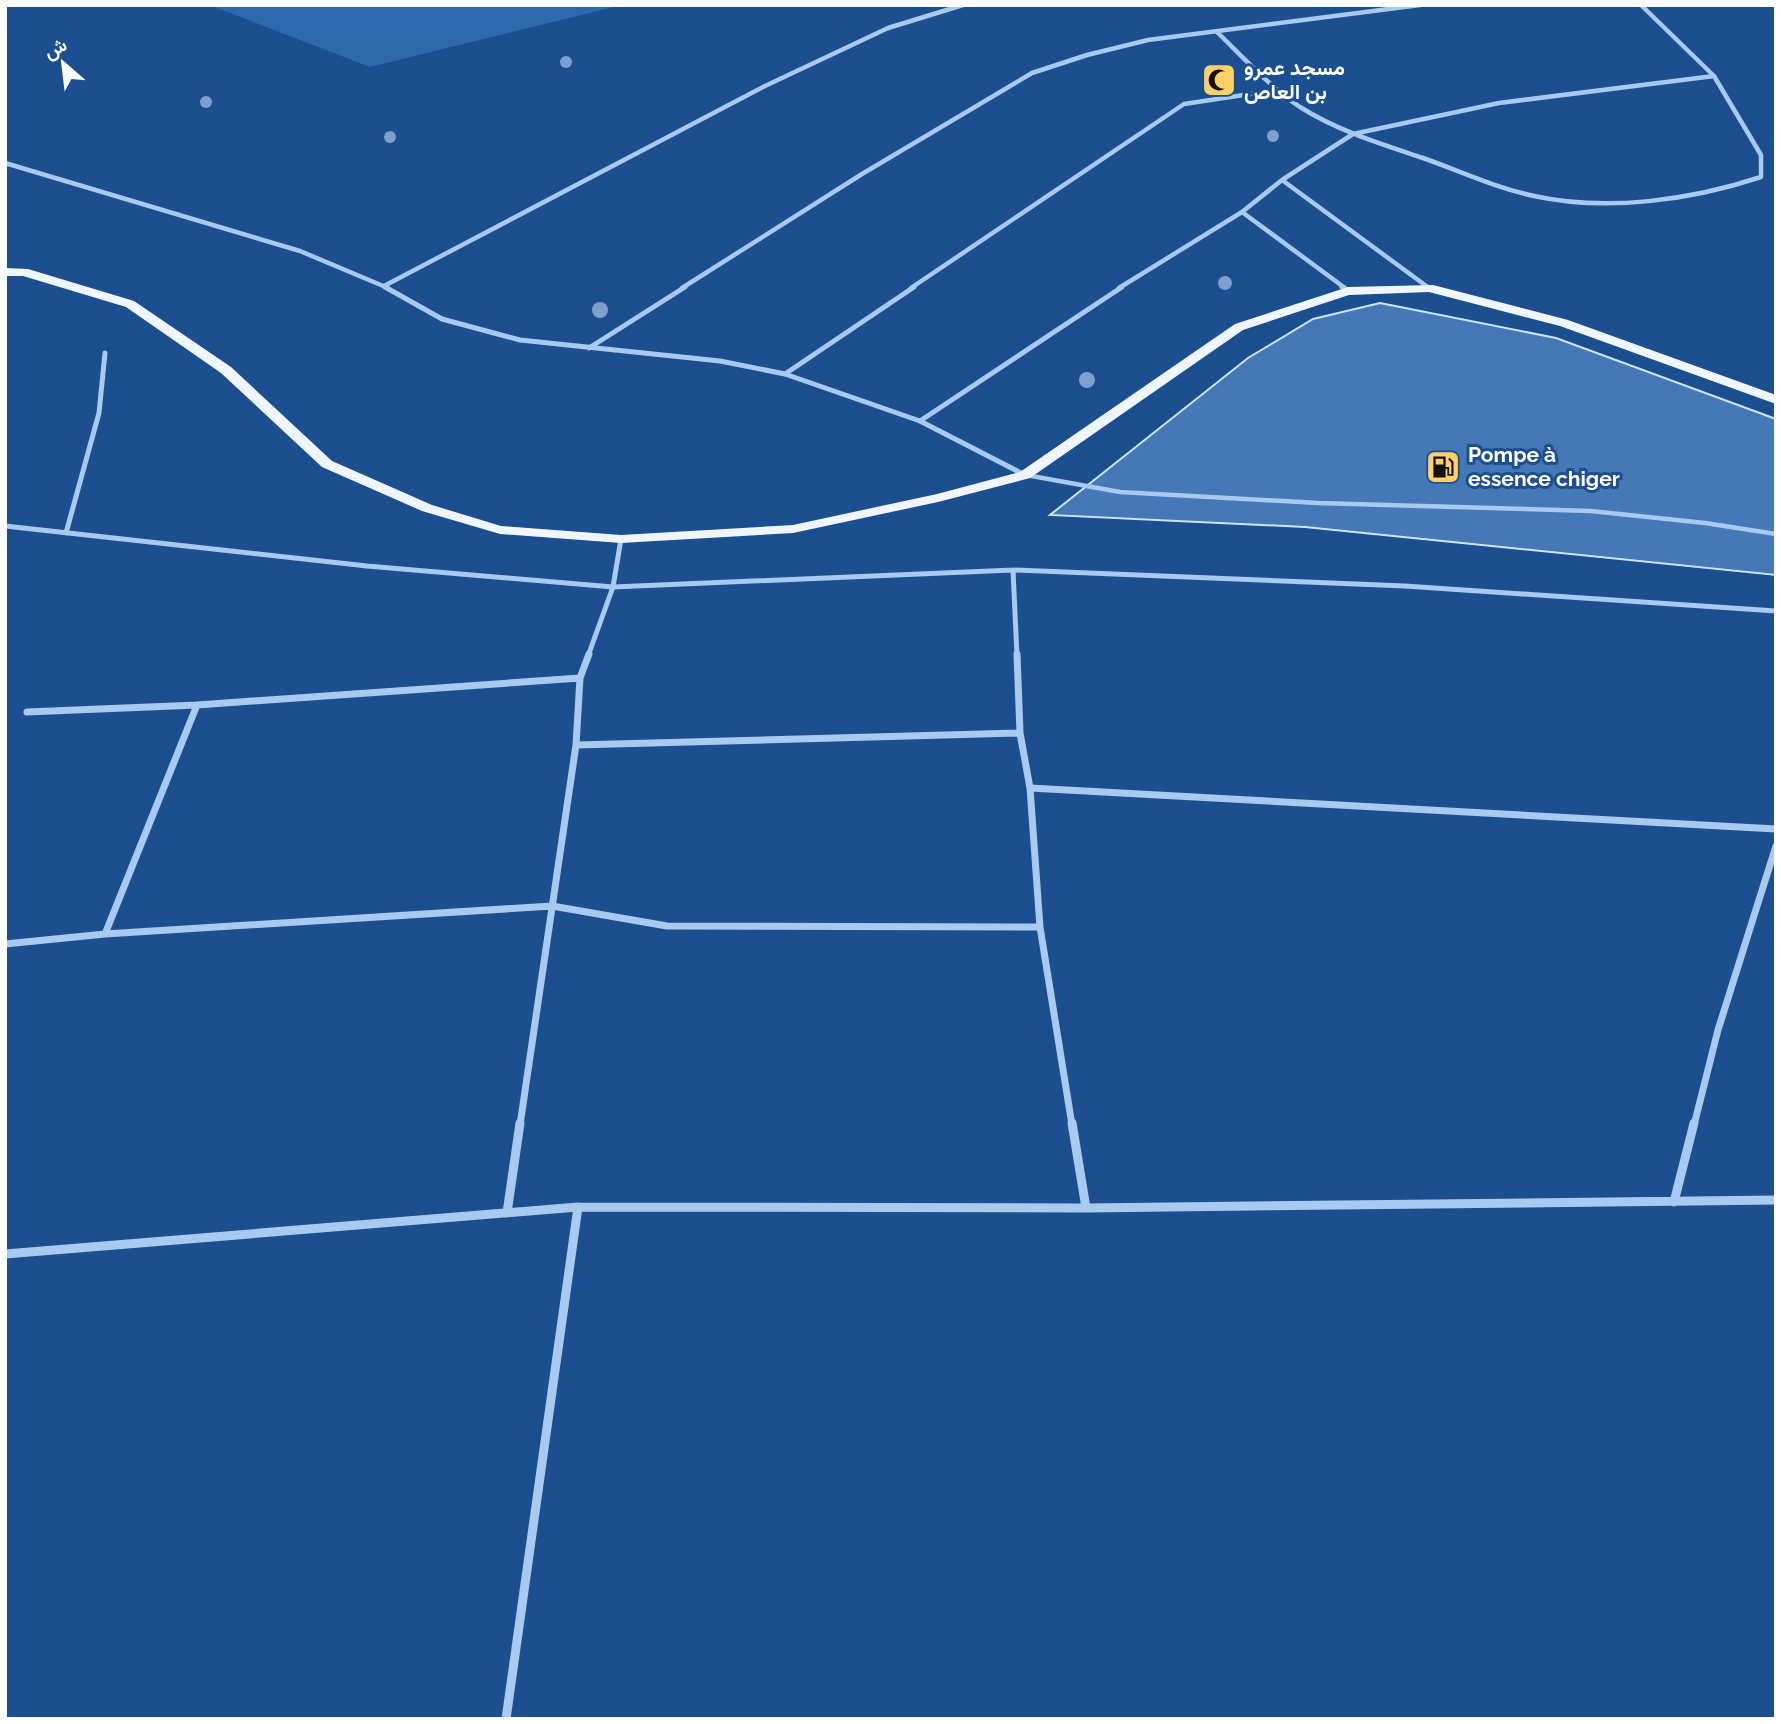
<svg xmlns="http://www.w3.org/2000/svg" width="1781" height="1724" font-family="Raleway,Vazirmatn,sans-serif">
	<style>
		.green { fill: #2e69ad }
		.building { fill: #4478b7; stroke: #cfe3fa; stroke-width: 2 }
		.lines { fill: none; stroke-linecap: round; stroke-linejoin: round }
		.service { stroke: #a9c9ee; stroke-width: 4.5 }
		.minor-far3 { stroke: #a9c9ee; stroke-width: 4.5 }
		.minor-far2 { stroke: #a9c9ee; stroke-width: 5 }
		.minor-far1 { stroke: #a9c9ee; stroke-width: 7 }
		.minor { stroke: #a9c9ee; stroke-width: 9 }
		.primary { fill: #f0f6ff; fill-rule: evenodd }
		.tree { fill: #7ea0ca }
		.labels { text-anchor: middle; stroke-width: 6; stroke-linejoin: round; paint-order: stroke }
		.far-poi-label { font-size: 21px; font-weight: bold; fill: #fff; stroke: #1b4f8f; text-anchor: start }
	</style>
	<rect width="100%" height="100%" fill="#1b4f8f"/>
	<!-- green -->
	<path class="green" d="M 209,5 L 622,5 L 370,67 Z"/>
	<!-- building -->
	<path class="building" d="M 1380,303 L 1556,338 L 1776,419 L 1776,575 L 1305,527 L 1050,515 L 1248,358 L 1313,319 Z"/>
	<g class="lines">
		<!-- service -->
		<path class="service" d="M 1026,475 L 1120,492 L 1318,503 L 1591,511 L 1705,523 L 1776,534"/>
		<!-- minor-far3 -->
		<path class="minor-far3" d="M 1217,32 C 1244,58 1269,86 1300,107 C 1338,131 1381,144 1423,158 C 1460,171 1496,188 1534,196 C 1607,212 1691,200 1761,177 L 1761,155 L 1714,76 L 1641,5
			M 5,163 L 300,251 L 388,288
			M 1282,180 L 1429,288
			M 1242,212 L 1345,288
			M 384,286 L 765,86 L 888,28 L 963,5
			M 682,288 L 862,174 L 1032,73 L 1087,55 L 1148,40 L 1420,5
			M 911,288 L 1184,104 L 1277,90
			M 1119,288 L 1242,212 L 1282,180 L 1353,134 L 1499,103 L 1714,76"/>
		<!-- minor-far2 -->
		<path class="minor-far2" d="M 385,287 L 442,319 L 520,340 L 720,361 L 785,374 L 920,421 L 1025,475
			M 1342,287 L 1348,291
			M 589,348 L 685,287
			M 785,374 L 914,287
			M 920,421 L 1122,287
			M 5,526 L 367,566 L 613,587 L 1013,570 L 1405,586 L 1776,611
			M 66,533 L 99,413 L 105,353
			M 1013,570 L 1017,656
			M 588,656 L 613,587 L 621,539"/>
		<!-- minor-far1 -->
		<path class="minor-far1" d="M 1017,654 L 1020,733
			M 27,712 L 197,705 L 580,678
			M 576,745 L 1020,733 L 1030,788 L 1776,829
			M 1030,788 L 1040,927 L 1072,1125
			M 105,934 L 197,705
			M 5,944 L 105,934 L 552,906 L 667,926 L 1040,927
			M 520,1125 L 576,745 L 580,678 L 589,654
			M 1694,1125 L 1718,1030 L 1776,846"/>
		<!-- minor -->
		<path class="minor" d="M 1072,1123 L 1086,1208
			M 1674,1202 L 1694,1123
			M 507,1213 L 520,1123
			M 5,1254 L 578,1207 L 1086,1208 L 1776,1200
			M 506,1719 L 578,1207"/>
		<!-- primary -->
		<path class="primary" d="M 5,268 L 28,269 L 134,301 L 231,367 L 332,461 L 432,505 L 501,526 L 621,535 L 793,525 L 937,494 L 1020,472 L 1235,324 L 1348,287 L 1433,285 L 1568,320 L 1776,395 L 1776,404 L 1560,326 L 1429,292 L 1349,295 L 1243,330 L 1030,478 L 938,502 L 793,533 L 621,543 L 500,534 L 422,511 L 322,467 L 221,373 L 126,307 L 23,276 L 5,276 Z"/>
	</g>
	<!-- trees -->
	<g class="tree">
		<circle cx="566" cy="62" r="6"/>
		<circle cx="206" cy="102" r="6"/>
		<circle cx="1273" cy="136" r="6"/>
		<circle cx="390" cy="137" r="6"/>
		<circle cx="1225" cy="283" r="7"/>
		<circle cx="600" cy="310" r="8"/>
		<circle cx="1087" cy="380" r="8"/>
	</g>
	<!-- icons -->
	<defs>
		<g id="mosque-square" transform="scale(1.75)"><rect x="-9" y="-9" width="18" height="18" rx="4" fill="#ffd166" stroke="#1b4f8f"/><path d="M3.5-4.9A6 6 0 1 0 3.5 4.9A5 5 0 1 1 3.5-4.9Z" fill="#111"/></g>
		<g id="fuel-square" transform="scale(1.75)"><rect x="-9" y="-9" width="18" height="18" rx="4" fill="#ffd166" stroke="#1b4f8f"/><path d="M-5.5-6h7V0h2V4h1.3V-2.5L3-4.5l.8-.8L6-3V5H2.5V1h-1V6h-7ZM-4.2-4.7v3.2H.2V-4.7Z" fill="#111"/></g>
	</defs>
	<g fill-rule="evenodd">
		<use href="#mosque-square" x="1219" y="80"/>
		<use href="#fuel-square" x="1443" y="467"/>
	</g>
	<g class="labels">
		<!-- far-poi labels -->
		<g class="far-poi-label">
			<text x="1244" y="75">مسجد عمرو<tspan x="1244" dy="24">بن العاص</tspan></text>
			<text x="1468" y="462">Pompe à<tspan x="1468" dy="24">essence chiger</tspan></text>
		</g>
	</g>
	<!-- border -->
	<rect width="1781" height="1724" fill="none" stroke="#ffffff" stroke-width="14"/>
	<!-- north arrow -->
	<g transform="translate(63 63) rotate(332)" stroke="#1b4f8f" stroke-width="5" paint-order="stroke">
	<path d="M0-5L12 26L0 18L-12 26Z" fill="#ffffff"/>
	<text y="-10" font-size="19" font-weight="bold" text-anchor="middle" fill="#ffffff">ش</text>
	</g>
</svg>
